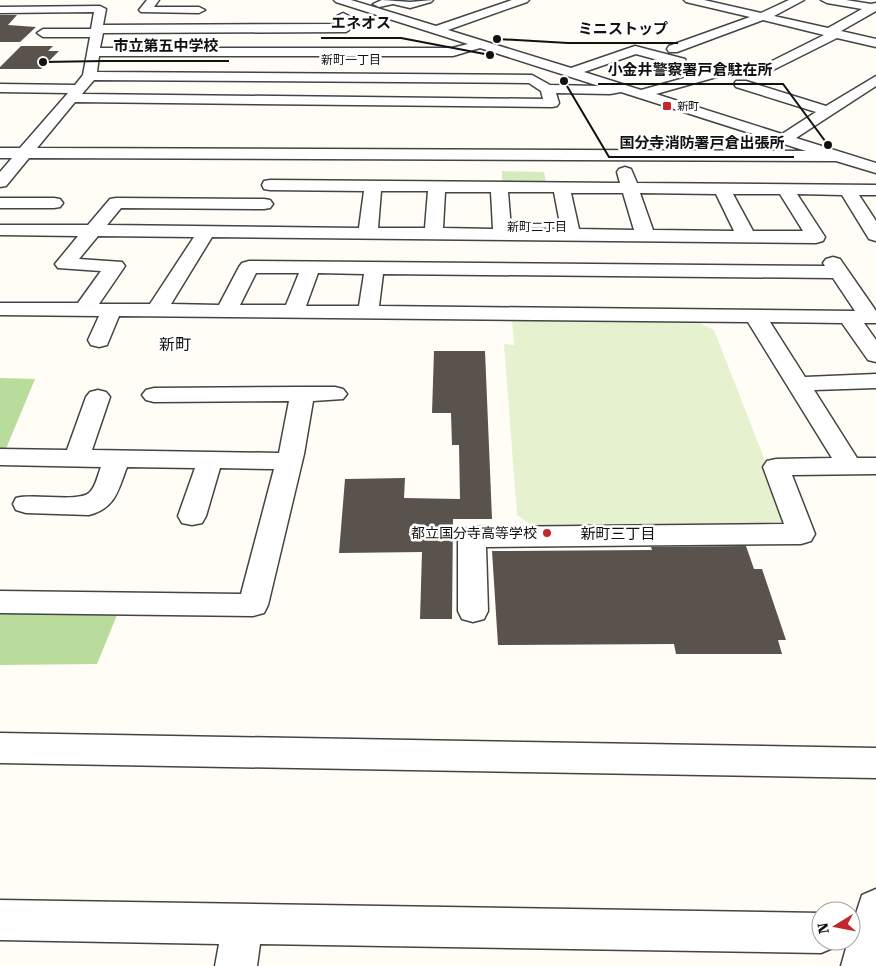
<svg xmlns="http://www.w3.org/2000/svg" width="876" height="966" font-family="'Roboto Serif','Noto Sans JP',serif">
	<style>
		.green { fill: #d5ebbd }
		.forest { fill: #b9dc9c }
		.pitch { fill: #e6f2cf }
		.building { fill: #5a524d }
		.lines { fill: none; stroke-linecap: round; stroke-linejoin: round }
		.minor-casing { stroke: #444; stroke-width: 3 }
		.minor { fill: #fff; fill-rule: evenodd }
		.poi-dot { fill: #c4262e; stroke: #fff; stroke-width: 2 }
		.labels { text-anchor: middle; stroke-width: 5; stroke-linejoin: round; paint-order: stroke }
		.far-poi-label { font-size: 11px; fill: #111; stroke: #fff; text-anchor: start }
		.far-neighbourhood-label { font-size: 12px; fill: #111; stroke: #fff }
		.poi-label { font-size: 14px; fill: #111; stroke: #fff; text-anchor: end }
		.neighbourhood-label { font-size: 15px; fill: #111; stroke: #fff }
		.quarter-label { font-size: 16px; fill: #111; stroke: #fff }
		.leader { fill: none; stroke: #111; stroke-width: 2 }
		.callout-dot { fill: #111; stroke: #fff; stroke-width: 2 }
		.callout-label { font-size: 15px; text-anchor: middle; font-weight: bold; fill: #111; stroke: #fff; stroke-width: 5; stroke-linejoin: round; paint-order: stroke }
	</style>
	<rect width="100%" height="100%" fill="#fffdf5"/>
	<!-- green -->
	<path class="green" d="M 502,171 L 544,172 L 547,187 L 502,186 Z"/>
	<!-- forest -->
	<path class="forest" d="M 0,378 L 35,379 L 5,451 L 0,451 Z
		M 119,610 L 97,664 L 0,665 L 0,611 Z"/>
	<!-- pitch -->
	<path class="pitch" d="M 512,320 L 697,322 L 714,330 L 791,527 L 535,527 L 517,515 L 504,344 L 514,345 Z"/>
	<!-- building -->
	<path class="building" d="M 0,15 L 17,15 L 8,25 L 36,27 L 20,42 L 0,42 Z
		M 21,46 L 53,46 L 48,51 L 59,51 L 41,69 L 0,69 L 0,67 Z
		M 434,351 L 485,351 L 492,519 L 453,519 L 452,619 L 420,619 L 422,552 L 339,553 L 345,479 L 405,478 L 404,498 L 460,499 L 459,445 L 452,445 L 451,413 L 432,413 Z
		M 746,546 L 754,569 L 762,569 L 786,640 L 778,640 L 782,654 L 676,654 L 674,644 L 498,645 L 492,551 L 652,550 L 651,547 Z"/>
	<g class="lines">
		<!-- minor casing -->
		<g class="minor-casing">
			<path id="minor" d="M 147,0 L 159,0 L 154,7 L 199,7 L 205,10 L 199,13 L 141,12 L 139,10 Z
				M 334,0 L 351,0 L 436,26 L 512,0 L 529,0 L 527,2 L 448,30 L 571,68 L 635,46 L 685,59 L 686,62 L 680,66 L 636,54 L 584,72 L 641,90 L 738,63 L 762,69 L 764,72 L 762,75 L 757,76 L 738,71 L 656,94 L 782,134 L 816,112 L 736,87 L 734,84 L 736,81 L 746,81 L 826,106 L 876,76 L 876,86 L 796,138 L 876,163 L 876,173 L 836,161 L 29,158 L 6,186 L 0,187 L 0,172 L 12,158 L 0,158 L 0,148 L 20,148 L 68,93 L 0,92 L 0,84 L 75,85 L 83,75 L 90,37 L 43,37 L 37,33 L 43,29 L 91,29 L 94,12 L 0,13 L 0,7 L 100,6 L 106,9 L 103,25 L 339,24 L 337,16 L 343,13 L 349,16 L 352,28 L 346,32 L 103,33 L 100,48 L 452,48 L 468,44 L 336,2 ZM 480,48 L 599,86 L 550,85 L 532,75 L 97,72 L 99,56 L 453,56 ZM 94,80 L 529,83 L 541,91 L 543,99 L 82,94 ZM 621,92 L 806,151 L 37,148 L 75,102 L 552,107 L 557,106 L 559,103 L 556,93 L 610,94 Z
				M 382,0 L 410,2 L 433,0 L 431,2 L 410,8 L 393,4 L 379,7 L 373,4 Z
				M 684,0 L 704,0 L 761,13 L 789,0 L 804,0 L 774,16 L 828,28 L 862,9 L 827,3 L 821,0 L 846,0 L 871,4 L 876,3 L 876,11 L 841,31 L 876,39 L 876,47 L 837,38 L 771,71 L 766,70 L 764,67 L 766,64 L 824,35 L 763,20 L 677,52 L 669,52 L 667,49 L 669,46 L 750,17 L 686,2 Z
				M 625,167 L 631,169 L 637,183 L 876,185 L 876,195 L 859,195 L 876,221 L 876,241 L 869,239 L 842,195 L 797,194 L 825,237 L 823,241 L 816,243 L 212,237 L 171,304 L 219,305 L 239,267 L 242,263 L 249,261 L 825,266 L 823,263 L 826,259 L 833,257 L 840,259 L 876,311 L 876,323 L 864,323 L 876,340 L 876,362 L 868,360 L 842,323 L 770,322 L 805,377 L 876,374 L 876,388 L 814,390 L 857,458 L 876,458 L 876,474 L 792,475 L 815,534 L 811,541 L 801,544 L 486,547 L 488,611 L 484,619 L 473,622 L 462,619 L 458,611 L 458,537 L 462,530 L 472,527 L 784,524 L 763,467 L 767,461 L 776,459 L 832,458 L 748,322 L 119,316 L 107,345 L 99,347 L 91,345 L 88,340 L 99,316 L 0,315 L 0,303 L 78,303 L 101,271 L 58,268 L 55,264 L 78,236 L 0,235 L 0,225 L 88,225 L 110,199 L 116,198 L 264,199 L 270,200 L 273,204 L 270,208 L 264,209 L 121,208 L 107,225 L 359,228 L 364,191 L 270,190 L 264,189 L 262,185 L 264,181 L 270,180 L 620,183 L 617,172 L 619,169 ZM 381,191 L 428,191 L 425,228 L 378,228 ZM 445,192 L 491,192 L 493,229 L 443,228 ZM 508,192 L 554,192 L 561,229 L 511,229 ZM 571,193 L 623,193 L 634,230 L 579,229 ZM 640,193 L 716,194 L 734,231 L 653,230 ZM 733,194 L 780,194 L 803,231 L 753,231 ZM 98,236 L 194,237 L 150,304 L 99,304 L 125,266 L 122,262 L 79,259 ZM 256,273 L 299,273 L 286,305 L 240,305 ZM 318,273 L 364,274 L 359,306 L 306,306 ZM 383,274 L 833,278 L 855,311 L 379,306 Z
				M 0,198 L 54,198 L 60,199 L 63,203 L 60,207 L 54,208 L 0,208 Z
				M 302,387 L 335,387 L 343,389 L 347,394 L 343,399 L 313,401 L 304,454 L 268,605 L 264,613 L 253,616 L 0,613 L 0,591 L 241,594 L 274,469 L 220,468 L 206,516 L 202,523 L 192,525 L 182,523 L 178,516 L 195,468 L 127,467 C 118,490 116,508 89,515 L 26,513 L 16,510 L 13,504 L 16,498 C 34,493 80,503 90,492 C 96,486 98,474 101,467 L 0,465 L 0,449 L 67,450 L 86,397 L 90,392 L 98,390 L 106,392 L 110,397 L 92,450 L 279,453 L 289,401 L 154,402 L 146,400 L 142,395 L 146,390 L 154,388 Z
				M 0,733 L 876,748 L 876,778 L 0,763 Z
				M 876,889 L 876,966 L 841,966 L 848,941 L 851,941 L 851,929 L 862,895 Z
				M 0,900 L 821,913 L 821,941 L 838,941 L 835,947 L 821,953 L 260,944 L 257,966 L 215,966 L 219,944 L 0,940 Z"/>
		</g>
		<!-- minor -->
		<use href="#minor" class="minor"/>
	</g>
	<!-- markers -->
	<g class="poi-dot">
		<rect x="662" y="101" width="10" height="10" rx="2.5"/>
		<circle cx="547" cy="533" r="5"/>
	</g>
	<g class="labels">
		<!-- far-poi labels -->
		<g class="far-poi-label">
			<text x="677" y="110">新町</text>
		</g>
		<!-- far-neighbourhood labels -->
		<g class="far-neighbourhood-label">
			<text x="351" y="64">新町一丁目</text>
			<text x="537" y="231">新町二丁目</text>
		</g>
		<!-- poi labels -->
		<g class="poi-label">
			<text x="537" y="538">都立国分寺高等学校</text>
		</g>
		<!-- neighbourhood labels -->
		<g class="neighbourhood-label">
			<text x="618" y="539">新町三丁目</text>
		</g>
		<!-- quarter labels -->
		<g class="quarter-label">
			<text x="175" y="350">新町</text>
		</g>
	</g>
	<!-- callouts -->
	<path class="leader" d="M490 55L401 38H321M497 39L568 43H678M43 62L104 61H229M828 145L783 84H598M564 81L609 157H794"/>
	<g class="callout-dot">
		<circle cx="490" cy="55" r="5"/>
		<circle cx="497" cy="39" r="5"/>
		<circle cx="43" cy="62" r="5"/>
		<circle cx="828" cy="145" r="5"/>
		<circle cx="564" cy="81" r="5"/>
	</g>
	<g class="callout-label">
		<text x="361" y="28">エネオス</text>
		<text x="623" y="34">ミニストップ</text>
		<text x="166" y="51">市立第五中学校</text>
		<text x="690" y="75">小金井警察署戸倉駐在所</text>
		<text x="702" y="148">国分寺消防署戸倉出張所</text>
	</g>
	<!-- north arrow -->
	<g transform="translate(836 926) rotate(260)"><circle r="24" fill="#ffffff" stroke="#a0a0a0"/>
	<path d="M0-4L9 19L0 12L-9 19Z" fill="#c4262e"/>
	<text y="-8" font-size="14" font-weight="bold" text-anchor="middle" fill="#111111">N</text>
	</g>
</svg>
